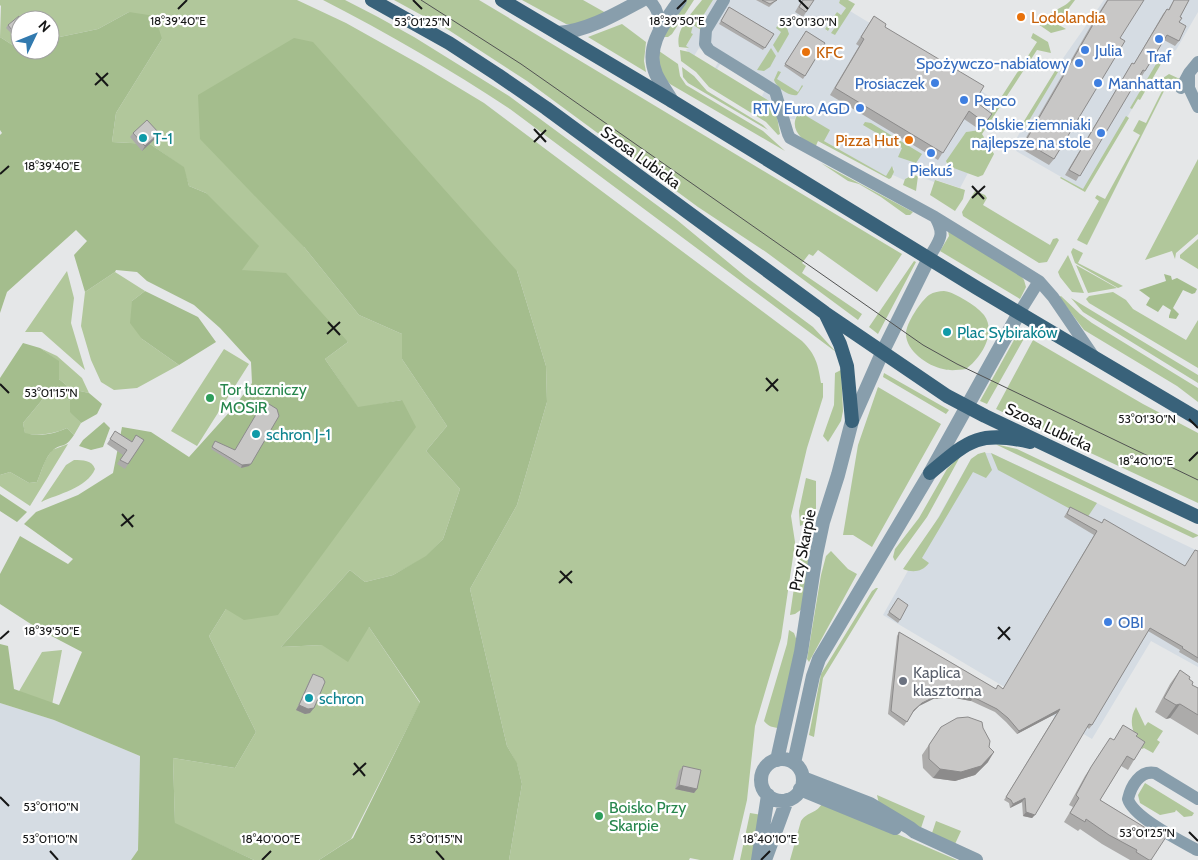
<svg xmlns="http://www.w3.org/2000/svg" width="1198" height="860" font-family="Cabin,sans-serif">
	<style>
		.built { fill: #d5dce3 }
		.green { fill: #b1c79b }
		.forest { fill: #a4bd8d }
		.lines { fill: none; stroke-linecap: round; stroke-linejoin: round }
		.minor { stroke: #889eac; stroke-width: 12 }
		.tertiary { stroke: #889eac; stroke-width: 14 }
		.primary { stroke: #39627a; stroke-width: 14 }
		.tram { stroke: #515252; stroke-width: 1 }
		.wall { fill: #acabaa }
		.shaded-wall { fill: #8c8b8b }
		.building { fill: #c8c7c6; stroke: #8c8b8b }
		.ticks { fill: none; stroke: #161717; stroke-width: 2 }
		.food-dot { fill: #e8710a; stroke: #fff; stroke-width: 2 }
		.shop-dot { fill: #3f7fe0; stroke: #fff; stroke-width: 2 }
		.culture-dot { fill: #0f9aa8; stroke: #fff; stroke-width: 2 }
		.leisure-dot { fill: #2e9e5b; stroke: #fff; stroke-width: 2 }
		.worship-dot { fill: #6b7280; stroke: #fff; stroke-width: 2 }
		.labels { text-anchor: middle; stroke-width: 4.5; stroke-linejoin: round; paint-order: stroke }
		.food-label { font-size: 16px; fill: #c56008; stroke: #fff; text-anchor: start }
		.shop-label { font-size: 16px; fill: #366cbe; stroke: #fff; text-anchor: start }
		.culture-label { font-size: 16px; fill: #0d838f; stroke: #fff; text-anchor: start }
		.street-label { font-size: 16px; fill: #161717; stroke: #fff }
		.leisure-label { font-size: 16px; fill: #27864d; stroke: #fff; text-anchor: start }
		.worship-label { font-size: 16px; fill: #5b616d; stroke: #fff; text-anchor: start }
		.ticks-label { font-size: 12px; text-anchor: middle; fill: #161717; stroke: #fff; stroke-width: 4.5; stroke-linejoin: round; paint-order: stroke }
	</style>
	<rect width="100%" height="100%" fill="#e5e7e8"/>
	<!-- built -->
	<path class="built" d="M 713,0 L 840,0 L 839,3 L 846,8 L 841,15 L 837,12 L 825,29 L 827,31 L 832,23 L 836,26 L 850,11 L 999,102 L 987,121 L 980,116 L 980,130 L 966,132 L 946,162 L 948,166 L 968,173 L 960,188 L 936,180 L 934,182 L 916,175 L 906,178 L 904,180 L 893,175 L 894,169 L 892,167 L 887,177 L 824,141 L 796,116 L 795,119 L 777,118 L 771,102 L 762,96 L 766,88 L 721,63 L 717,69 L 715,68 L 719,61 L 699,48 L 694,56 L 687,51 L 686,49 L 688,49 L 686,46 L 693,34 L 691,33 L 692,27 L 693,25 L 701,30 L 702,28 L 700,19 Z
		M 1104,0 L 1198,0 L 1198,12 L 1176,50 L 1164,55 L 1084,190 L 1011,148 L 1059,64 Z
		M 981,453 L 991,453 L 1198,551 L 1198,667 L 1151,641 L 1092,739 L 883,615 L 971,459 Z
		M 0,703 L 54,720 L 140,756 L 138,850 L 131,860 L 0,860 Z"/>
	<!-- green -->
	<path class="green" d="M 0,0 L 297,0 L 346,23 L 421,65 L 484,103 L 802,341 C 816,355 818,364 821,383 L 823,383 L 823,397 L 807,448 L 791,516 L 795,542 L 794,550 L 781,638 L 755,726 L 747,800 L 733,860 L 700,860 L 690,858 L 689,860 L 509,860 L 522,784 L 517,764 L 507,746 L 470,589 L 517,505 L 547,402 L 546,366 L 517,271 L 304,247 L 359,315 L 402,334 L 402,359 L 447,426 L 426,451 L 460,489 L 443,539 L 426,557 L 393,575 L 365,582 L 350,570 L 281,647 L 322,645 L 369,627 L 420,703 L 351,839 L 319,860 L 254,860 L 175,824 L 173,758 L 235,768 L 256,732 L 209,636 L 226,609 L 402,400 L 358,408 L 325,359 L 348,342 L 242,270 L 206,193 L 189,186 L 183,167 L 150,144 L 112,142 L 116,113 L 162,39 L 129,12 L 98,29 L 50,39 L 50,20 L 20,20 L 20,45 L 14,46 L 0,37 L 1,6 L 0,5 Z
		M 323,0 L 345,0 L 378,17 L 414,37 L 509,96 L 677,220 L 746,277 L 813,327 L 836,352 L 510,109 C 450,69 387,33 323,0 Z
		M 394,0 L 479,0 L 902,254 L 877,292 L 818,250 L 813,256 L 809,254 L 802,263 L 806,266 L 802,273 L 862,314 L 858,320 L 766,252 L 698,207 L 527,81 L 447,29 Z
		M 522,0 L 583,0 L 606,13 L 575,25 L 566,24 Z
		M 686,0 L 694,0 L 672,34 L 668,37 L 663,37 Z
		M 702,0 L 713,0 L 701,19 L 701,30 L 693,25 L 691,33 L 693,34 L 686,46 L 689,48 L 679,47 C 675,29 692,13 702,0 Z
		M 840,0 L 848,0 L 855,4 L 835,35 L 831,33 L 836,26 L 832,24 L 828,31 L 825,29 L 837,12 L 841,15 L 846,8 L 839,3 Z
		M 1071,0 L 1075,0 L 1057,24 L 1066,29 L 1051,33 L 1038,24 C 1045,12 1062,10 1071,0 Z
		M 781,20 L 786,25 L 789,34 L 778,53 L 773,45 L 781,32 L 776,28 Z
		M 622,24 L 646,42 L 644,61 L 646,72 L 588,37 Z
		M 1033,33 L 1048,42 L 1051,53 L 1037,50 L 982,134 L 994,154 L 983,175 L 978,177 L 948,166 L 946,161 L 966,132 L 980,130 L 1037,42 L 1031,38 Z
		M 771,48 L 776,56 L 770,67 L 764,71 L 757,70 Z
		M 680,50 L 689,52 L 771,102 L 776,111 L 780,134 L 778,135 L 766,122 L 709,87 L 696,72 L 681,61 Z
		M 659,51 L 678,64 L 680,76 L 686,85 L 763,131 L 785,151 L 670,84 C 660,74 659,64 659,51 Z
		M 1162,54 L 1165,57 L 1140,100 L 1138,99 L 1132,109 L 1130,108 Z
		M 682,67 L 694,76 L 707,91 L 763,125 L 768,130 L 688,83 L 683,77 Z
		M 778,71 L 781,72 L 777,79 L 798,92 L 802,85 L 803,86 L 797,95 C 789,97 776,87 774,80 Z
		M 1055,71 L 1058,72 L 1024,129 L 1021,126 Z
		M 1169,74 L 1182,80 L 1179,86 L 1169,81 L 1087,245 L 1077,240 L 1099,201 L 1095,198 L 1097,195 L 1105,199 L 1140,135 L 1133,131 L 1139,120 L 1146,123 L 1164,87 L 1160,84 L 1163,78 Z
		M 798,114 L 803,114 L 830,130 L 824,141 L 886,176 L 892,166 L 894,172 L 891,178 L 889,179 L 818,141 L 815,148 C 803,141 788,129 798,114 Z
		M 1126,116 L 1129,118 L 1085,192 L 1060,178 L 1061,177 L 1083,189 Z
		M 865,122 L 871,123 L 922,154 L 916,163 L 898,157 L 902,148 L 863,125 Z
		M 1198,159 L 1198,234 L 1176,253 L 1175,259 L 1172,251 L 1145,260 Z
		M 821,163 L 913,212 L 910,215 L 906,215 L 881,197 L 859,184 L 848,181 Z
		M 913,175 L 918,176 L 916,191 L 903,185 L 905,179 Z
		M 935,180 L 965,190 L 963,199 L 955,211 L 930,195 Z
		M 975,191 L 985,195 L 987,198 L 983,205 L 1050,245 L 1053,239 L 1057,238 L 1059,240 L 1047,262 L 1039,263 L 963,216 L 962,212 Z
		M 948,231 L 1020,275 L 1024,280 L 1026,287 L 1020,299 L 940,251 L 949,236 Z
		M 1198,239 L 1198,269 L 1180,258 L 1180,255 Z
		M 1073,248 L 1083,253 L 1078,263 L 1123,286 L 1118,288 L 1075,263 L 1071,252 Z
		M 1068,255 L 1084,293 L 1072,292 L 1060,277 L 1058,272 Z
		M 914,261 L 916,262 L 878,334 L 869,327 Z
		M 1076,265 L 1117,288 L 1088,293 Z
		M 67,271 L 74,298 L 71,323 L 85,370 L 42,332 L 25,332 Z
		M 115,272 L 145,291 L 132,301 L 142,339 L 179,365 L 137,388 L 114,390 L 101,382 L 91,360 L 81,326 L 85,292 Z
		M 944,291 C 952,292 958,296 965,300 C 972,304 979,309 984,315 C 997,333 981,358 966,369 C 958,370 950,371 943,369 C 928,366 906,351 906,334 C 906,323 921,301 929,295 C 934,292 939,291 944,291 Z
		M 1113,292 L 1126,300 L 1133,309 L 1186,340 L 1198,320 L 1198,368 L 1089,303 L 1086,299 L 1089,296 Z
		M 1061,296 L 1080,314 L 1092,323 L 1198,388 L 1198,402 L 1177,386 L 1084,330 L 1059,297 Z
		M 1071,298 L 1198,375 L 1198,383 L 1083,312 Z
		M 1019,331 L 1026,335 L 987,404 L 980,401 Z
		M 1033,340 L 1143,404 L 1198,433 L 1198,503 L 996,409 Z
		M 40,348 L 57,356 L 82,378 L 89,393 L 71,389 L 59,379 L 58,361 Z
		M 224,349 L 249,364 L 197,446 L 171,431 Z
		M 841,370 L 843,411 L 841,421 L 828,442 L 823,436 L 834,405 L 835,373 Z
		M 884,373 L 949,410 L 946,414 L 883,377 Z
		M 878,387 L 941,424 L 872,547 L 853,535 L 843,535 L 858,445 Z
		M 54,389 L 70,401 L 71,412 L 81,423 L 74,435 L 67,428 C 54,434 40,436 25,434 L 23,423 L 47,394 Z
		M 68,444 L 30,506 L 0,486 L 0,475 L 10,472 L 29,483 L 37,482 L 45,461 L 52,450 Z
		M 995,444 L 1017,449 L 1198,535 L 1198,536 L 1193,538 Z
		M 985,452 L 992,470 L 986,478 L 973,472 L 922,558 L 929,563 C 922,572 913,573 903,569 L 939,517 L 971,459 L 978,454 Z
		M 991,453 L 1097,503 L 1087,518 L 998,470 Z
		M 961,455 L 927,517 L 895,561 L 893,557 L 895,549 L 919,518 L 947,469 Z
		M 74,460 C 83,460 92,460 95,469 C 87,488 58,494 41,502 L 66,465 Z
		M 806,478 L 816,481 L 816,515 L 813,520 L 800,526 L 799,511 Z
		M 801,540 L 807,542 L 811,548 L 802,609 L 795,614 L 790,615 Z
		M 831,551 L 848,569 L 857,574 L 809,662 L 807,659 L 821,575 L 826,556 Z
		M 876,588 L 878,588 L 823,678 L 814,737 L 809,735 L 821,674 L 872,591 Z
		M 789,630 L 794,633 L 797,641 L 780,728 C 773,728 768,726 764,721 L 787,644 Z
		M 62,650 L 52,705 L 18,693 L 42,652 Z
		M 1136,707 L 1145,726 L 1148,722 L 1163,731 L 1157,740 L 1160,742 L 1153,753 L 1144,748 L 1142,749 C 1134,734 1127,723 1136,707 Z
		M 1145,783 L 1194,813 L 1192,816 L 1184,817 L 1176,810 L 1175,812 L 1160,815 L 1140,803 L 1138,795 Z
		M 877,795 L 925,816 L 921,828 L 879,804 Z
		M 823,802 L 957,860 L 790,860 L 801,821 C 808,811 817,814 823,802 Z
		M 750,813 L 762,815 L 752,860 L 740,860 Z
		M 936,821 L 961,831 L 955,844 L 932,833 Z"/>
	<!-- forest -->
	<path class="forest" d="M 129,12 L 155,16 L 162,39 L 116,113 L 112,142 L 150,144 L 184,167 L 189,186 L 206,193 L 259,246 L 242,270 L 286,273 L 348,342 L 325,359 L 358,407 L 402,400 L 416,427 L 278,615 L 244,620 L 226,609 L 209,636 L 256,732 L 235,768 L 173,758 L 175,823 L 254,860 L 131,860 L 138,850 L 140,756 L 54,720 L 0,703 L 0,644 L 8,646 L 14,689 L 59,705 L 82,652 L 40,630 L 0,604 L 0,574 L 20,536 L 68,564 L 73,559 L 24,524 L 36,512 L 78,495 L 113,473 L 122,427 L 151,432 L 189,457 L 234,407 L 252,383 L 251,362 L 220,328 L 194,305 L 147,281 L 137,272 L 116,270 L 115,272 L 85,292 L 74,255 L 87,241 L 76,230 L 7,292 L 0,313 L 0,135 L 2,133 L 0,130 L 0,37 L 14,46 L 20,45 L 20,50 L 50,50 L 50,39 L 98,29 Z
		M 294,38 L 313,42 L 517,271 L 546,366 L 547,402 L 517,505 L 470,589 L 507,746 L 517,763 L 522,784 L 509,860 L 319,860 L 353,838 L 420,702 L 369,627 L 348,662 L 322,645 L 281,647 L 350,570 L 365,582 L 393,575 L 426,556 L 443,539 L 460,489 L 426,451 L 447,426 L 402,359 L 402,334 L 359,315 L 304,247 L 200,139 L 198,95 Z
		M 1164,274 L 1171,276 L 1172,280 L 1177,278 L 1197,289 L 1195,293 L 1192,294 L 1183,290 L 1173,308 L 1179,314 L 1176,319 L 1169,318 L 1169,316 L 1171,310 L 1163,305 L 1158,312 L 1146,305 L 1150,298 L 1139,290 L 1166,281 Z
		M 145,291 L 198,317 L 216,342 L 179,365 L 142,339 L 130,323 L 132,301 Z
		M 23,343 L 40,348 L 59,361 L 59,379 L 71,389 L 89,393 L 102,404 L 97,414 L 81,423 L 70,412 L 70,401 L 54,389 L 47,394 L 23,423 L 25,433 C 40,437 54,434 67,428 L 74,435 C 64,450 63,442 53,450 C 45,457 41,473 37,482 L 29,483 L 10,472 L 0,475 L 0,378 Z
		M 104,422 L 110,428 L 103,447 L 91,450 L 79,446 L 83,440 Z
		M 0,494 L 27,512 L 17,522 L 0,511 Z"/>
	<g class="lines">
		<!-- minor -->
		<path class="minor" d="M 649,0 C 660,10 659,20 659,34
			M 724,0 L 706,30 L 705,44 L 709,50 L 775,91 L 788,134 L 790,138 L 935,217 L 1039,281 L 1053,297 L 1094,357
			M 1189,73 L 1189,88 L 1198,107
			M 1181,88 L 1189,73 L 1198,62
			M 929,258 C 939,240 946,236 935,217
			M 1019,313 L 1039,281
			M 1197,850 C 1179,840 1133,817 1128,799 C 1131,786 1140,770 1155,773 L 1198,799"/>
		<!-- tertiary -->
		<path class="tertiary" d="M 558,33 C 587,31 616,14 642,0
			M 672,101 C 667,92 660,83 656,74 C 644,46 665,22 680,0
			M761 780a21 21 0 1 1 42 0a21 21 0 1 1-42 0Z
			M 777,760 L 801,652 L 816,555 L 823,522 L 838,475 L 852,421 L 882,353 L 929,258
			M 794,763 L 813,676 L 819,659 L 930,473 L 1019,313
			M 803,778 L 870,804 L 910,828 L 915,832 L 976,860
			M 800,789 L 895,828
			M 758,860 L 768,795
			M 765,860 L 787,800"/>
		<!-- primary -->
		<path class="primary" d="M 372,0 L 449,43 L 498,75 L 546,108 L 825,313 L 947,396 L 985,416 L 1198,517
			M 502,0 L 672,101 L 977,288 L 1198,419
			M 826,315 L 840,344 L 847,366 L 852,421
			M 930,473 C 968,441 978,430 1030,442"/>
		<!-- tram -->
		<path class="tram" d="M 421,0 L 521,64 L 923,345 L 957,364 L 1198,480"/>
	</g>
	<!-- wall -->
	<path class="wall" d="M 756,0 L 777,0 L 769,7 Z
		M 802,0 L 814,0 L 803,17 L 795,12 Z
		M 1107,0 L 1120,38 L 1054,159 L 1049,165 L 1020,148 L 1093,22 Z
		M 1174,0 L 1189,0 L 1180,17 L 1179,41 L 1175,46 L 1164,40 L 1145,71 L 1142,76 L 1140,75 L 1076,181 L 1065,175 L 1129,68 L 1132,63 L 1134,64 L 1163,14 L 1167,9 L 1168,10 Z
		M 729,7 L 774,34 L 763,50 L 719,24 Z
		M 874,16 L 885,27 L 975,101 L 992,114 L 980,130 L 964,119 L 938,160 L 830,95 L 859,46 L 856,44 Z
		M 8,25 L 20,31 L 14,36 L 6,28 Z
		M 806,31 L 825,43 L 803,79 L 784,66 Z
		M 133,133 L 159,133 L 156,138 L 142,151 L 130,137 Z
		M 115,431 L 132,441 L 144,440 L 125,469 L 117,464 L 123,455 L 107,444 Z
		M 215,441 L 249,466 L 241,468 L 211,449 Z
		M 1070,507 L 1185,566 L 1198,551 L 1198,663 L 1179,652 L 1180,650 L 1148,631 L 1092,725 L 1089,729 L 1087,727 L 1032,818 L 1023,816 L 1022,802 L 1010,808 L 1009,803 L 1004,800 L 1057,713 L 1017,734 L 1006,722 L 995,712 L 971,701 L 955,698 L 944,698 L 933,699 L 919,706 L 913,712 L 904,726 L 888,714 L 897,636 L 899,632 L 996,689 L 1003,689 L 1094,535 L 1064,517 Z
		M 898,598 L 900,620 L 898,623 L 887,615 Z
		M 1180,670 L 1189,679 L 1192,685 L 1198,688 L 1198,735 L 1170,718 L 1166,719 L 1155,712 L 1170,684 Z
		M 313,674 L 310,713 L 305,714 L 296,710 L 310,679 Z
		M 1123,725 L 1136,736 L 1134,760 L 1128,770 L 1121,766 L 1100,800 L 1149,830 L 1154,831 L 1157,827 L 1151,860 L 1130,860 L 1102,844 L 1080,829 L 1078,831 L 1064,822 L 1073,807 L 1069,805 L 1085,776 L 1104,747 L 1114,740 Z
		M 941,727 L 988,762 L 975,775 L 955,781 L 933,778 L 923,768 L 922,755 Z
		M 683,766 L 697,789 L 694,793 L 675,789 L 679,771 Z"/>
	<!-- shaded-wall -->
	<path class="shaded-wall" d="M 159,133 L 156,138 L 142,151 L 145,146 Z
		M 251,464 L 249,466 L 241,468 L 242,465 Z
		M 947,694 L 958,694 L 973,697 L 971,701 L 955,698 L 944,698 L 933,699 L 919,706 L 912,713 L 914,710 L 922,703 L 936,696 Z
		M 1180,704 L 1170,718 L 1166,719 L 1176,705 Z
		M 299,705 L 314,708 L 310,713 L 305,714 L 296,710 Z
		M 1060,709 L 1057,713 L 1017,734 L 1019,731 Z
		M 994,752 L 988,762 L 975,775 L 955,781 L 933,778 L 940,769 Z
		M 679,785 L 697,789 L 694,793 L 675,789 Z
		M 1025,798 L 1022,802 L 1010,808 L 1013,804 Z
		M 1026,812 L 1035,815 L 1032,818 L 1023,816 Z"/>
	<!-- building -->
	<path class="building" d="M 762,0 L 777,0 L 770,4 Z
		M 803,0 L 814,0 L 806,12 L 799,7 Z
		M 1108,0 L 1144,0 L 1120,38 L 1125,41 L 1054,159 L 1025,142 L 1098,16 Z
		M 1174,0 L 1189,0 L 1180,17 L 1182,18 L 1179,22 L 1186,26 L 1179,41 L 1167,35 L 1145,71 L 1143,70 L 1080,176 L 1069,170 L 1132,63 L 1134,64 L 1167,9 L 1169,10 Z
		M 729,7 L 774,34 L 765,48 L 721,21 Z
		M 19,16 L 22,20 L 20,20 L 20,30 L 15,34 L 8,25 Z
		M 874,16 L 886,24 L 885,27 L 984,86 L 975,101 L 992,114 L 985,123 L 969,111 L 943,153 L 835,88 L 864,39 L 861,37 Z
		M 806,31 L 825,43 L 805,76 L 785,64 Z
		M 147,120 L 159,133 L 145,146 L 133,133 Z
		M 264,401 L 277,409 L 279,416 L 251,464 L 242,465 L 212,447 L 215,441 L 235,450 Z
		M 115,431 L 132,442 L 136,435 L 144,440 L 128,464 L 120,460 L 127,450 L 110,439 Z
		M 1070,507 L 1102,523 L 1104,519 L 1185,566 L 1195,550 L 1198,551 L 1198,658 L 1182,648 L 1183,647 L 1150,628 L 1092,725 L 1089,724 L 1035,815 L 1026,812 L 1025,798 L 1013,804 L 1011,800 L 1006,797 L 1060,709 L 1019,731 L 1008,718 L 997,709 L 973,697 L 958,694 L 947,694 L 936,696 L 922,703 L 914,710 L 907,722 L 891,711 L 899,632 L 996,689 L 998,685 L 1003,689 L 1097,531 L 1067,514 Z
		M 898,598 L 908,605 L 900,620 L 889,612 Z
		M 1180,670 L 1190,677 L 1189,679 L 1193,682 L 1192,685 L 1198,688 L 1198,715 L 1180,704 L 1176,705 L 1164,698 Z
		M 313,674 L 323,678 L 325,682 L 314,708 L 308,709 L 299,705 Z
		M 968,717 L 982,722 L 983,728 L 990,741 L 989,747 L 994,752 L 981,766 L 961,772 L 940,769 L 929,759 L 929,745 L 941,727 L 957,718 Z
		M 1123,725 L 1138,734 L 1136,736 L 1145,742 L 1134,760 L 1127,756 L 1100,800 L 1149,830 L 1150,829 L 1155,832 L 1157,827 L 1168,834 L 1151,860 L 1149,860 L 1136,852 L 1137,850 L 1109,835 L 1086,819 L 1085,822 L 1070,813 L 1079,798 L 1076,795 L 1091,767 L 1110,738 L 1114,740 Z
		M 683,766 L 701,770 L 697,789 L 679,785 Z"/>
	<!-- ticks -->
	<path class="ticks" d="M 413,0 L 422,9M 799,0 L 808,9M 178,9 L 187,0M 677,9 L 686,0M 96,73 L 108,86M 95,85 L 108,73M 534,129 L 546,142M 534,142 L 546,130M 0,174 L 9,166M 972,186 L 984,199M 972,198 L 985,186M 328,322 L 340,335M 327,334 L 340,322M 766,378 L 778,391M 0,384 L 9,393M 766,391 L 778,379M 1189,419 L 1198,428M 1189,461 L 1198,452M 122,514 L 133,527M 121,526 L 134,515M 560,571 L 572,583M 559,583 L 572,571M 998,627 L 1010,640M 0,639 L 9,631M 998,639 L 1010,627M 354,763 L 365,776M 353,775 L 366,763M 0,797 L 9,806M 1189,832 L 1198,841M 50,851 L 58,860M 436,851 L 444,860M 262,860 L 271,851M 761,860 L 770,851"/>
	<!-- markers -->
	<g class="food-dot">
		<circle cx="1021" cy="17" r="5"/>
		<circle cx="806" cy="52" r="5"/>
		<circle cx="909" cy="140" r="5"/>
	</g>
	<g class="shop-dot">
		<circle cx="1159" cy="39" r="5"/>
		<circle cx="1085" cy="50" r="5"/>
		<circle cx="1079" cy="63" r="5"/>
		<circle cx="935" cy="83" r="5"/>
		<circle cx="1098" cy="83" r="5"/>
		<circle cx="964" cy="100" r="5"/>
		<circle cx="860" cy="108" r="5"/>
		<circle cx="1101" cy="133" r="5"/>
		<circle cx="931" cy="153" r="5"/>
		<circle cx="1108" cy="622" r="5"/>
	</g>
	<g class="culture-dot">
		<circle cx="143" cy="138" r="5"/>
		<circle cx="947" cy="332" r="5"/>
		<circle cx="256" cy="434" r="5"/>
		<circle cx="309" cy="698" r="5"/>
	</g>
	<g class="leisure-dot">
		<circle cx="210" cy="398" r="5"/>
		<circle cx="599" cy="816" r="5"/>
	</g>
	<circle class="worship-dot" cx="903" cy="681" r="5"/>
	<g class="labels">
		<!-- food labels -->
		<g class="food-label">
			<text x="1031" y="23">Lodolandia</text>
			<text x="816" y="58">KFC</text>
			<text x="899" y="146" text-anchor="end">Pizza Hut</text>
		</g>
		<!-- shop labels -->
		<g class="shop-label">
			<text x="1095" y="56">Julia</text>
			<text x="1159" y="62" text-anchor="middle">Traf</text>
			<text x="1069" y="69" text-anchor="end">Spożywczo-nabiałowy</text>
			<text x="925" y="89" text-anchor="end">Prosiaczek</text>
			<text x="1108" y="89">Manhattan</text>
			<text x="974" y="106">Pepco</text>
			<text x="850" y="114" text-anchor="end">RTV Euro AGD</text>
			<text x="1091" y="130" text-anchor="end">Polskie ziemniaki<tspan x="1091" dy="18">najlepsze na stole</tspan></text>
			<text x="931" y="176" text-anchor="middle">Piekuś</text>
			<text x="1118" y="628">OBI</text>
		</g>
		<!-- culture labels -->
		<g class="culture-label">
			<text x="153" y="144">T-1</text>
			<text x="957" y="338">Plac Sybiraków</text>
			<text x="266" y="440">schron J-1</text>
			<text x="319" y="704">schron</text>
		</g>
		<!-- street labels -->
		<g class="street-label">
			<text transform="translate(641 157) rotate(36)" y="6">Szosa Lubicka</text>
			<text transform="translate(1049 427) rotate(25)" y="6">Szosa Lubicka</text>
			<text transform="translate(802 550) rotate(-79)" y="6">Przy Skarpie</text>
		</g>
		<!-- leisure labels -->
		<g class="leisure-label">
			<text x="220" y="395">Tor łuczniczy<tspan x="220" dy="18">MOSiR</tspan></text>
			<text x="609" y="813">Boisko Przy<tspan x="609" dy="18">Skarpie</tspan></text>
		</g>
		<!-- worship labels -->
		<g class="worship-label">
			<text x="913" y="678">Kaplica<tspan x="913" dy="18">klasztorna</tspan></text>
		</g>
	</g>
	<g class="ticks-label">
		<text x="677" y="25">18°39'50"E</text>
		<text x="178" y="25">18°39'40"E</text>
		<text x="422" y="26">53°01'25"N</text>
		<text x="808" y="26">53°01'30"N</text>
		<text x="52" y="170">18°39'40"E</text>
		<text x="51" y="397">53°01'15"N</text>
		<text x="1147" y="423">53°01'30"N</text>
		<text x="1146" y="465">18°40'10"E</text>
		<text x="52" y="635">18°39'50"E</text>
		<text x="51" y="811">53°01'10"N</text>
		<text x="1147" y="837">53°01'25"N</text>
		<text x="50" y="843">53°01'10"N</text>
		<text x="436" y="843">53°01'15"N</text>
		<text x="271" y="843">18°40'00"E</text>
		<text x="770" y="843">18°40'10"E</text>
	</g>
	<!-- north arrow -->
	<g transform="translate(35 35) rotate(47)"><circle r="24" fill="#ffffff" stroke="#a2a2a2"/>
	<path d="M0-4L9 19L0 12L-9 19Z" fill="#327aaf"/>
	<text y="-8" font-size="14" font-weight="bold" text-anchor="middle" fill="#161717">N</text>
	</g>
</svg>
